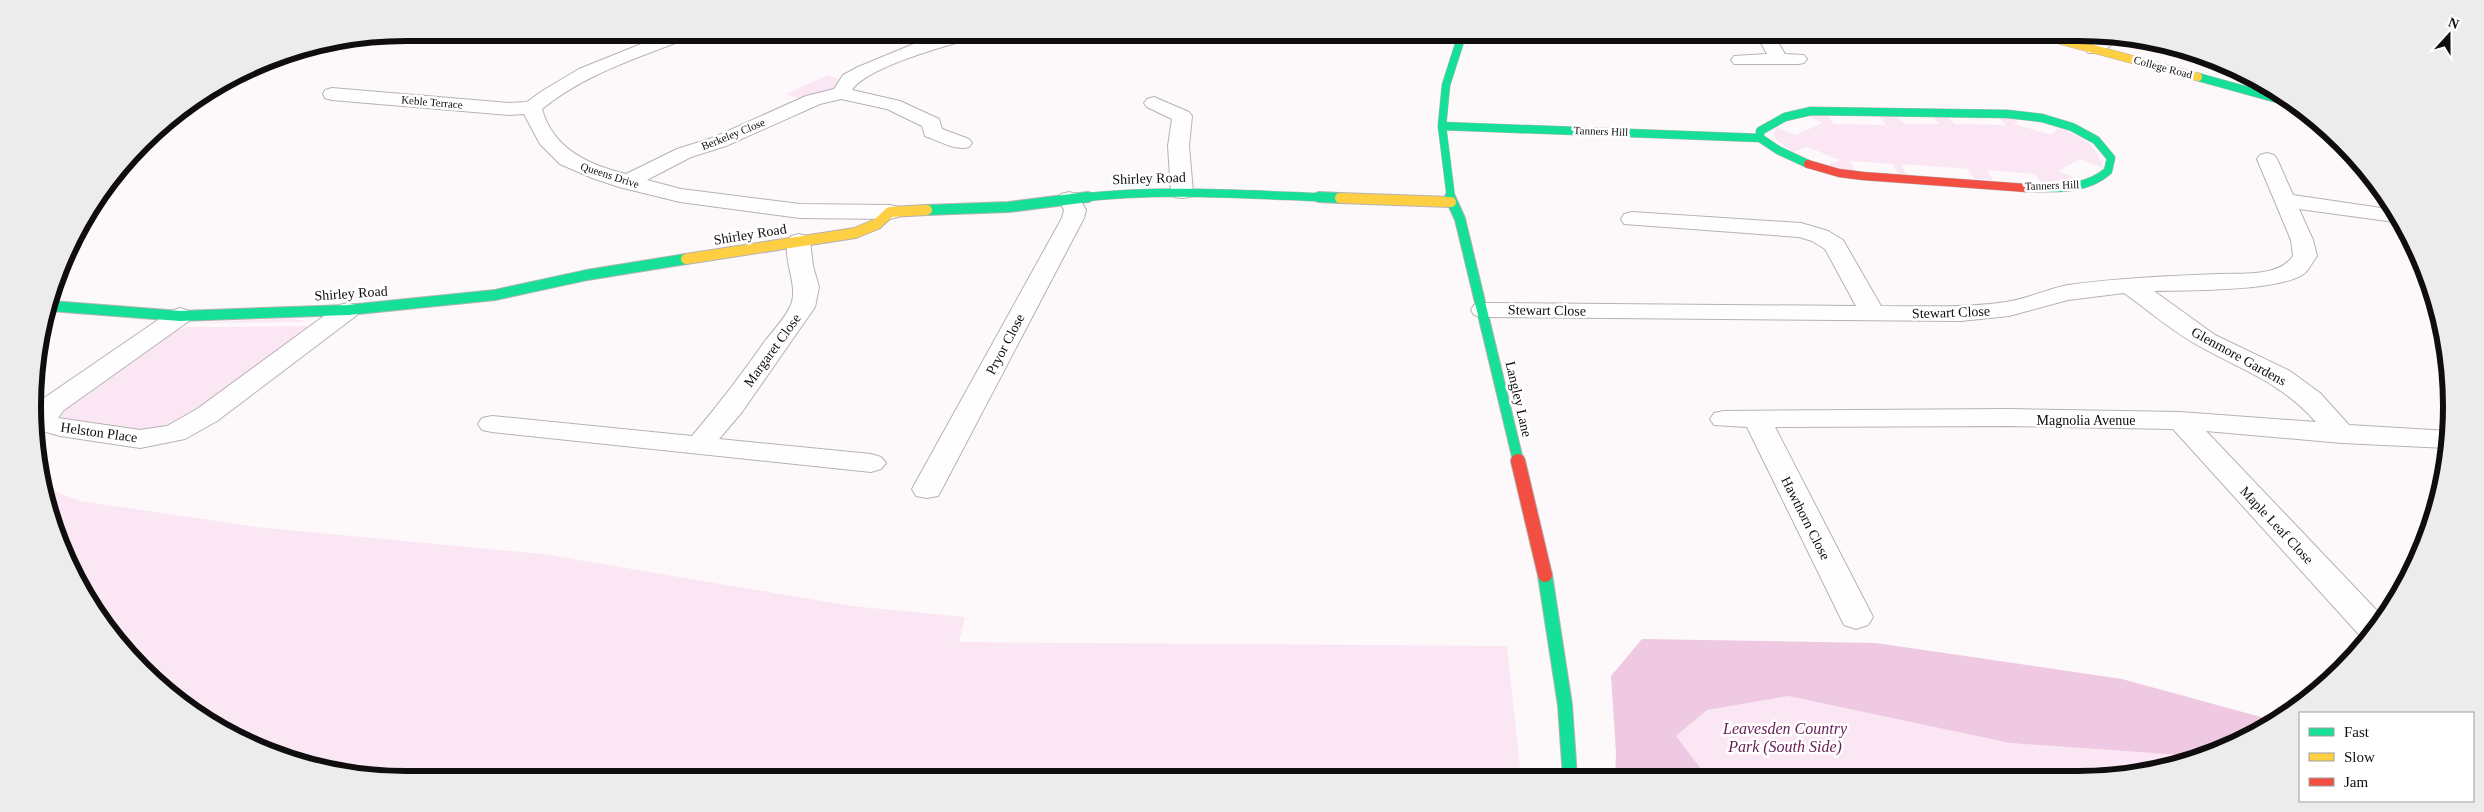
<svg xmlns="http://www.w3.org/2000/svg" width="2484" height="812" font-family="Georgia,serif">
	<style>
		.green { fill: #fbe7f4 }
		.forest { fill: #eec9e1 }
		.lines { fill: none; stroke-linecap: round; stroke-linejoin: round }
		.street-casing { stroke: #b6b2b4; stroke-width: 2 }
		.fast-far2-casing { stroke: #b6b2b4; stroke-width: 9 }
		.fast-far1-casing { stroke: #b6b2b4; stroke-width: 12 }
		.fast-casing { stroke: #b6b2b4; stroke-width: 16 }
		.slow-far1-casing { stroke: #b6b2b4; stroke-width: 9 }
		.slow-casing { stroke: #b6b2b4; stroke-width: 12 }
		.jam-far2-casing { stroke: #b6b2b4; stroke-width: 9 }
		.jam-far1-casing { stroke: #b6b2b4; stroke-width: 12 }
		.jam-casing { stroke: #b6b2b4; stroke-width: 16 }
		.street { fill: #fffefe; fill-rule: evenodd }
		.fast-far2 { stroke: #16e098; stroke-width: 8 }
		.fast-far1 { stroke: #16e098; stroke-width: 10 }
		.fast { stroke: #16e098; stroke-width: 14 }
		.slow-far1 { stroke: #ffcf43; stroke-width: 8 }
		.slow { stroke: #ffcf43; stroke-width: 10 }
		.jam-far2 { stroke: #f24e42; stroke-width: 8 }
		.jam-far1 { stroke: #f24e42; stroke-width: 10 }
		.jam { stroke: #f24e42; stroke-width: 14 }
		.labels { text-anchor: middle; stroke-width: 5; stroke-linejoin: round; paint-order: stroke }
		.far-street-label { font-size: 11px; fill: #0f0d0e; stroke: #fff }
		.street-label { font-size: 14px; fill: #0f0d0e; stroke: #fff }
		.near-park-label { font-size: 16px; font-style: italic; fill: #6a2057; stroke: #fff }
		.rim { fill: none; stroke: #0f0d0e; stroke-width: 6 }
	</style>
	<rect width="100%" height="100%" fill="#fdf9fb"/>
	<!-- green -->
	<path class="green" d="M 828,75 L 844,81 L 837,89 L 803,100 L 786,94 Z
		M 1805,115 L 1827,115 L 1834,124 L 1886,125 L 1878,115 L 1895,115 L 1904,124 L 1939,124 L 1931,115 L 1946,115 L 1955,124 L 2006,125 L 1998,116 L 2020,118 L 2014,124 L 2052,135 L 2058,128 C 2083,138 2095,142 2104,168 L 2080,159 L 2058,171 L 2081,180 L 2041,183 L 2035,174 L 1987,170 L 1993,180 L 1974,179 L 1968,169 L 1901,164 L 1907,175 L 1898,174 L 1893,164 L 1850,161 L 1855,171 L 1827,166 L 1840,160 L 1807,147 L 1794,152 L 1776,140 L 1773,134 L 1777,127 L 1795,135 L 1823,123 Z
		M 291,318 L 307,322 L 196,323 Z
		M 307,326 L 298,339 L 172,426 L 152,431 L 62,423 C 59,415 63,412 69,407 L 175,332 L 186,327 Z
		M 42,486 L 80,501 L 257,527 L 543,554 L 852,606 L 965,617 L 959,642 L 1507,646 L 1521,777 L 406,779 L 333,772 L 263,751 L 198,716 L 142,670 L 96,614 L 45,502 Z
		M 1788,696 L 2010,743 L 2195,756 L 2127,776 L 1707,777 L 1675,737 L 1707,710 Z"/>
	<!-- forest -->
	<path class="forest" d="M 1642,639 L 1876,643 L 2122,679 L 2272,720 L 2243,741 L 2195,756 L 2010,743 L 1788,696 L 1707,710 L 1676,736 L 1707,777 L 1615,777 L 1616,753 L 1611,676 Z"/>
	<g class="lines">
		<!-- street casing -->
		<g class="street-casing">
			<path id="street" d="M 671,32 L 695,32 L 693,36 C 641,57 586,73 542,109 C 553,149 589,165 626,174 L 677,149 L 712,138 L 806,96 L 834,89 L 843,75 L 858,67 L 916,43 L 954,32 L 983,32 L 981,36 C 952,44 868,66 852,90 L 900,101 L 939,119 L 942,129 L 969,139 L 972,143 L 969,147 C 955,151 939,141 925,136 L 922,126 L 887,109 L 841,99 L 820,104 L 726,146 L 691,157 L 647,180 L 681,189 L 800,204 L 890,205 L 898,207 L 901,212 L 898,217 L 890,219 L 800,218 L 680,202 L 619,187 L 592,178 L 560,164 L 540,144 L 524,114 L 509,115 L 332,100 L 325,98 L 323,94 L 325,90 L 332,88 L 509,103 L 527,102 L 542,91 L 579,69 Z
				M 1107,32 L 1229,32 L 1225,42 L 1219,43 L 1115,37 Z
				M 1755,32 L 1772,32 L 1785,54 L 1804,55 L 1807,59 L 1804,63 L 1798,64 L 1734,64 L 1731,60 L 1734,56 L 1767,54 Z
				M 2104,35 L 2123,37 L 2100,53 L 2088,53 L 2085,49 Z
				M 1154,97 L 1189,112 L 1192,116 L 1189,146 L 1193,192 L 1190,197 L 1182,198 L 1174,197 L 1171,192 L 1168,146 L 1172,119 L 1147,107 L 1144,103 L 1147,99 Z
				M 2267,153 L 2274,155 L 2277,159 L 2293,195 L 2395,210 L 2402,223 L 2299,209 L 2313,240 L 2317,256 C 2313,261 2310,268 2306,272 C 2285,292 2185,290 2154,291 L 2215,335 L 2290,371 L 2320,393 L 2349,425 L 2449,431 L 2447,448 L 2342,443 L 2206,431 L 2383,617 L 2366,639 L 2362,638 L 2173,429 L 2010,426 L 1775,427 L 1873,617 L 1868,625 L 1856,629 L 1844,625 L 1747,427 L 1714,425 L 1710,419 L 1714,413 L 1724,411 L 2010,409 L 2180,412 L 2316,422 C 2279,381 2245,372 2199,346 C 2173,332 2148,310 2124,293 L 2068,300 L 2009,316 L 1961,321 L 1483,317 L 1474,315 L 1471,310 L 1474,305 L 1483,303 L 1856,306 L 1825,249 L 1812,241 L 1799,237 L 1624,224 L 1621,219 L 1624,214 L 1632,212 L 1801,223 L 1828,231 L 1843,240 L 1881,306 C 1923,306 1965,308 2006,302 C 2027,299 2047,289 2068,285 C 2118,278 2169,276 2219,274 C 2242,273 2279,277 2293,256 L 2291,240 L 2257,159 L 2260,155 Z
				M 1069,192 L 1077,194 L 1086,210 L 1084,218 L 942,489 L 938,496 L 927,498 L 916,496 L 912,489 L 1062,218 L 1064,210 L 1058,199 L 1061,194 Z
				M 799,234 L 807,236 L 810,241 L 813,266 L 819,287 L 815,307 L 742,412 L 719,439 L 871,454 L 881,457 L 886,463 L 881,469 L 871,472 L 492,432 L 482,430 L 478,424 L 482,418 L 492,416 L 692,436 C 718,405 742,374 765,341 C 773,331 784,319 790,307 C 801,285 778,254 791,236 Z
				M 348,303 L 357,305 L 360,310 L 357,315 L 217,421 L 185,439 L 140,448 L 60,436 L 39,430 L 33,424 L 34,410 L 44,398 L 171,311 L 180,308 L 189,311 L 193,316 L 189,321 L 64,410 L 58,418 L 140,430 L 167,426 L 197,409 L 339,305 Z"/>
		</g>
		<!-- fast-far2 casing -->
		<g class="fast-far2-casing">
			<path id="fast-far2" d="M 2198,77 L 2296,104
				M 1442,126 L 1760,138 L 1778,150 L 1808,164
				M 1760,138 L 1760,131 L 1785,117 L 1811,111 L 2008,114 L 2042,118 L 2072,127 L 2096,140 L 2111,158 L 2108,171 C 2085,191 2055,188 2026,188
				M 1078,198 C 1165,188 1253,195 1340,198
				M 1451,198 L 1442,126 L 1446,85 L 1463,32"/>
		</g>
		<!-- fast-far1 casing -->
		<g class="fast-far1-casing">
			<path id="fast-far1" d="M 1319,197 L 1340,198
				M 1450,197 L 1460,219 L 1518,460
				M 927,210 L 1009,207 L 1088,197
				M 51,306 L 180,316 L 348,310 L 495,295 L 587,275 L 686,259"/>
		</g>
		<!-- fast casing -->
		<g class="fast-casing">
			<path id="fast" d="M 1545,575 L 1565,705 L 1570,777"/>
		</g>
		<!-- slow-far1 casing -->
		<g class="slow-far1-casing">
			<path id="slow-far1" d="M 2030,32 L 2198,77
				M 1340,198 L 1353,198"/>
		</g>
		<!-- slow casing -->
		<g class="slow-casing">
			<path id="slow" d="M 1340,198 L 1451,202
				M 686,259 L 855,233 L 877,224 L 890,212 L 927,210"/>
		</g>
		<!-- jam-far2 casing -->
		<g class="jam-far2-casing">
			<path id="jam-far2" d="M 1808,164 L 1839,173 L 1863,176 L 2026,188"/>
		</g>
		<!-- jam-far1 casing -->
		<g class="jam-far1-casing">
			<path id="jam-far1" d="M 1518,460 L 1518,462"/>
		</g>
		<!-- jam casing -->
		<g class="jam-casing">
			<path id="jam" d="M 1518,461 L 1545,575"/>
		</g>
		<!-- street -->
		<use href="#street" class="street"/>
		<!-- fast-far2 -->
		<use href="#fast-far2" class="fast-far2"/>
		<!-- fast-far1 -->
		<use href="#fast-far1" class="fast-far1"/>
		<!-- fast -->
		<use href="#fast" class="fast"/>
		<!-- slow-far1 -->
		<use href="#slow-far1" class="slow-far1"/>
		<!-- slow -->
		<use href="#slow" class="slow"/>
		<!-- jam-far2 -->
		<use href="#jam-far2" class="jam-far2"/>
		<!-- jam-far1 -->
		<use href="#jam-far1" class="jam-far1"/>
		<!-- jam -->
		<use href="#jam" class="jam"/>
	</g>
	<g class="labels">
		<!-- far-street labels -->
		<g class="far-street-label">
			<text transform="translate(2163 67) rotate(15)" y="4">College Road</text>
			<text transform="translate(432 102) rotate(5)" y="4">Keble Terrace</text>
			<text transform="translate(1601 131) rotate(2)" y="4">Tanners Hill</text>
			<text transform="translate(733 134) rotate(-22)" y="4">Berkeley Close</text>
			<text transform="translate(610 175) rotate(18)" y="4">Queens Drive</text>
			<text transform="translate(2052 185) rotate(-2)" y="4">Tanners Hill</text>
		</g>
		<!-- street labels -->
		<g class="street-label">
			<text transform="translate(1149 178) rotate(-2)" y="5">Shirley Road</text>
			<text transform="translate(750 234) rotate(-9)" y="5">Shirley Road</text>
			<text transform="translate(351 293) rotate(-4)" y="5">Shirley Road</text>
			<text transform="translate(1547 310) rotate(1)" y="5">Stewart Close</text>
			<text transform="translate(1951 312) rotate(-2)" y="5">Stewart Close</text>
			<text transform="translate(1005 344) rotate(-62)" y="5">Pryor Close</text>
			<text transform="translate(772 350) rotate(-54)" y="5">Margaret Close</text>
			<text transform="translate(2239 356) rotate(29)" y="5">Glenmore Gardens</text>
			<text transform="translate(1519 399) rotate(77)" y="5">Langley Lane</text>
			<text x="2086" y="425">Magnolia Avenue</text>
			<text transform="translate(99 432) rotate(8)" y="5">Helston Place</text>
			<text transform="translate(1806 518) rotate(63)" y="5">Hawthorn Close</text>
			<text transform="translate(2277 525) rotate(47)" y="5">Maple Leaf Close</text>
		</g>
		<!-- near-park labels -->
		<g class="near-park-label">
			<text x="1785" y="734">Leavesden Country<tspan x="1785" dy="18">Park (South Side)</tspan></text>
		</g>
	</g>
	<!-- crop -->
	<path d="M0 0H2484V812H0ZM406 41H2078A365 365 0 0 1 2443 406V406A365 365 0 0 1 2078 771H406A365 365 0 0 1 41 406V406A365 365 0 0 1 406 41Z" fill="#ececec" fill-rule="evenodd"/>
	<path class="rim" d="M406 41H2078A365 365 0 0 1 2443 406V406A365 365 0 0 1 2078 771H406A365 365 0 0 1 41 406V406A365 365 0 0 1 406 41Z"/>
	<!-- legend -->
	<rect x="2299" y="712" width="175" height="90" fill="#ffffff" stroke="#9f9e9f"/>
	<rect x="2309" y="728" width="25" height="8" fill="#16e098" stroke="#9f9e9f"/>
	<text x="2344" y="737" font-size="15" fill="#0f0d0e">Fast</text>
	<rect x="2309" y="753" width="25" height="8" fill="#ffcf43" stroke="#9f9e9f"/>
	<text x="2344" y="762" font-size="15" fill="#0f0d0e">Slow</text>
	<rect x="2309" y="778" width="25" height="8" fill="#f24e42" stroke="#9f9e9f"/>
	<text x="2344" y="787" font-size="15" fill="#0f0d0e">Jam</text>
	<!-- north arrow -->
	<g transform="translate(2449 35) rotate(21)" stroke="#ffffff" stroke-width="4" paint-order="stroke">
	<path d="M0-4L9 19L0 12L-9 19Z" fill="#0f0d0e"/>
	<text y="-8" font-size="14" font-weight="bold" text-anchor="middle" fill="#0f0d0e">N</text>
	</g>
</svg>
